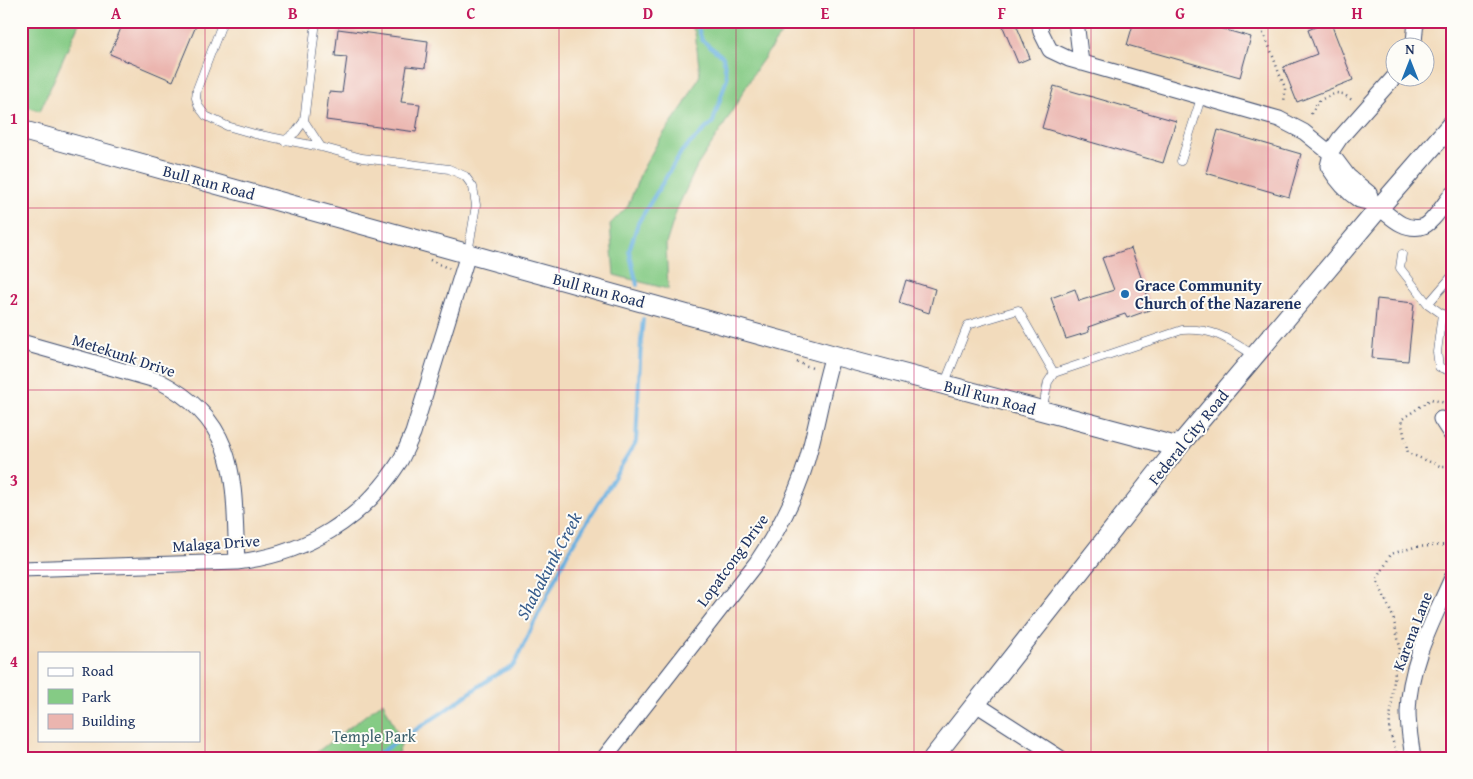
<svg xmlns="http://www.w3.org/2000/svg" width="1473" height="779" font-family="'Gentium Book Plus',serif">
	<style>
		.green { fill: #85cb85; stroke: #507d72 }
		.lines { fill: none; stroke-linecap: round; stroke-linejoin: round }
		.stream { stroke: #6ab1e1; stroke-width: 4 }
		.building { fill: #ebb5af }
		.service-casing { stroke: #3b496c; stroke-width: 9 }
		.minor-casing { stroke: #3b496c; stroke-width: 17 }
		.tertiary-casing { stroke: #3b496c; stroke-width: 21 }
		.path { stroke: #3b496c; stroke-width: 2.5; stroke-dasharray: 1 4; stroke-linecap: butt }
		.service { stroke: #fff; stroke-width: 8 }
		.minor { stroke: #fff; stroke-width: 15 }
		.tertiary { stroke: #fff; stroke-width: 19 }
		.grid { fill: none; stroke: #c2185b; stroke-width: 1; stroke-opacity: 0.55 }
		.poi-dot { fill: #1f6fb2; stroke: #fdfcf7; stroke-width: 2 }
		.labels { text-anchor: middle; stroke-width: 4; stroke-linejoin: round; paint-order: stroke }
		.street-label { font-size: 16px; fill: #1b2f5e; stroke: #fdfcf7 }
		.poi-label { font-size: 16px; font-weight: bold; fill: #1b2f5e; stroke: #fdfcf7; text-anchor: start }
		.park-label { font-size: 16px; fill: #3b5e6a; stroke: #fdfcf7 }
		.water-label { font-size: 18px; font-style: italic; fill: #375c8c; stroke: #fdfcf7 }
		.neatline { fill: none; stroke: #c2185b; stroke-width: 2 }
		.grid-label { font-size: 16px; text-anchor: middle; font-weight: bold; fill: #c2185b }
	</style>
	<rect width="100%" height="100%" fill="#fdfcf7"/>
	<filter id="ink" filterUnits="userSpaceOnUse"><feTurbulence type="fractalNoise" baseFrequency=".02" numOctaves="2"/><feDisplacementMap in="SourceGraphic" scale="10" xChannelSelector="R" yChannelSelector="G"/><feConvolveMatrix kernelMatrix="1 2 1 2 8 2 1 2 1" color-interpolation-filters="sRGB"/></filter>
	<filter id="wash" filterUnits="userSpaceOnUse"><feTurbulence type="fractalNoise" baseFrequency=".0096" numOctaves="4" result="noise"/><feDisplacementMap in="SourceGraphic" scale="20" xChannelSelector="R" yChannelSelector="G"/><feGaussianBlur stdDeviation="1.12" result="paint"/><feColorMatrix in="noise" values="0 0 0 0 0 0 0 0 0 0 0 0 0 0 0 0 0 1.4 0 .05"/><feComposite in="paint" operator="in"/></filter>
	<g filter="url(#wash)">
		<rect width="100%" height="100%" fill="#f2dbbc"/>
		<!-- green -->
		<path class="green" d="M 21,21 L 80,21 L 40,111 L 21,105 Z
			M 687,21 L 790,21 L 757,68 L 724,125 L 697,166 L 677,209 L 666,244 L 668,289 L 614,275 L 610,224 L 628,206 L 641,172 L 659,140 L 684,105 L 700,75 L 695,32 Z
			M 383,702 L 402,743 L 396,758 L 309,758 Z"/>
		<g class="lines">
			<!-- stream -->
			<path class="stream" d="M 637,285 L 629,251 L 638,223 L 682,151 L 713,122 L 727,78 L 723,57 L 702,40 L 696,21
				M 372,758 L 440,714 L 492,677 L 514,665 L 567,554 L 636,442 L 641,340 L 643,319"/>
		</g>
		<g id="blocks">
			<!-- building -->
			<path class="building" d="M 124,21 L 198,21 L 173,81 L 110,54 Z
				M 1134,21 L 1194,21 L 1251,37 L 1240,77 L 1127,45 Z
				M 1330,21 L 1353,80 L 1297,102 L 1283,67 L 1317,54 L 1308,30 Z
				M 1015,22 L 1030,58 L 1018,63 L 1003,27 Z
				M 338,29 L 428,41 L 425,68 L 407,66 L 401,102 L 420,104 L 416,132 L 326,120 L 329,92 L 342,93 L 347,57 L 335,56 Z
				M 1054,86 L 1176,121 L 1163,163 L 1042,128 Z
				M 1218,130 L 1301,154 L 1289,197 L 1206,173 Z
				M 1131,248 L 1152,309 L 1127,318 L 1125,314 L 1088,327 L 1089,332 L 1066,339 L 1051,298 L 1075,289 L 1079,301 L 1114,290 L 1102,258 Z
				M 906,280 L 935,289 L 929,313 L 899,303 Z
				M 1377,299 L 1414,303 L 1408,361 L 1372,358 Z"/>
		</g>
	</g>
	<g filter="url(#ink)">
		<use href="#blocks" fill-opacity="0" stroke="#3b496c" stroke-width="1"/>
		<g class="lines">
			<!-- service casing -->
			<g class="service-casing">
				<path id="service" d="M 223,21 L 197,89 L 196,98 L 199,107 L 206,116 L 227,126 L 255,134 L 321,147 L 362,158 L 449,169 L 465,176 L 473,187 L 476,205 L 468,253
					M 316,21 L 304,121 L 321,147
					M 284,141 L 296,132 L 304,121
					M 1181,161 L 1201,98
					M 1402,254 L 1400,268 L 1428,304 L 1452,321
					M 1428,304 L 1452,276
					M 1442,314 L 1437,352 L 1439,367 L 1452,372
					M 944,385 L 968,325 L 1018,310 L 1054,373
					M 1042,411 L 1048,382 L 1054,373 L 1182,330 C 1215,328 1228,339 1255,356"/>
			</g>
			<!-- minor casing -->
			<g class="minor-casing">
				<path id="minor" d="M 1039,21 L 1041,32 L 1050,50 L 1069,59 L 1279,119 L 1304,132 L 1330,153
					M 1076,21 L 1081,63
					M 1412,48 L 1414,42 L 1416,21
					M 1396,75 L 1340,138 L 1330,153 L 1330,158 L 1328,166 C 1336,179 1345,191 1359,200 C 1364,202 1369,201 1374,204 C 1388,213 1401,231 1421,227 C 1431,226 1445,202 1452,194
					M 1330,158 L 1336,160 L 1348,176 L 1369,193 L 1372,202
					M 21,342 L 159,381 C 241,423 233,483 237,562
					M 1441,419 L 1452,436
					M 21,569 L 237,562 C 306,554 363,520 400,461 C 405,452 409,442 413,433 L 468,254
					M 976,704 L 1060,758
					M 604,758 L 757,562 C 778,531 795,499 806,463 C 817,427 822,390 833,355
					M 1413,758 C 1411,743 1408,728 1408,712 C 1409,664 1433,621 1452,578"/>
			</g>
			<!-- tertiary casing -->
			<g class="tertiary-casing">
				<path id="tertiary" d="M 21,130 L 833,355 L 1178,447
					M 933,758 L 1178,447 L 1379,208 L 1452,124"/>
			</g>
			<!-- path -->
			<path class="path" d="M 1254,21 C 1269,36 1275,67 1285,87 L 1285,93 L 1284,102
				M 1311,114 L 1317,103 L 1320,100 L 1336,93 L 1343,94 L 1352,100
				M 430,260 L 450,269
				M 797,362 L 815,369
				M 1452,405 L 1431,399 L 1401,420 L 1408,453 L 1440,466 L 1452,466
				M 1398,757 L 1389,730 L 1395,670 L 1400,647 L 1393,617 L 1377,580 L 1391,554 L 1415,547 L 1446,545 L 1452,534"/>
			<!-- service -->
			<use href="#service" class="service"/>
			<!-- minor -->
			<use href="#minor" class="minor"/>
			<!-- tertiary -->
			<use href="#tertiary" class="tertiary"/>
		</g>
	</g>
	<!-- grid -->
	<path class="grid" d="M 205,21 L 205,758M 382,21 L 382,758M 559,21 L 559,758M 736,21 L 736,758M 914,21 L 914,758M 1091,21 L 1091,758M 1268,21 L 1268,758M 21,208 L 1452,208M 21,390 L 1452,390M 21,570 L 1452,570"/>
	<!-- markers -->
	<circle class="poi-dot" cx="1125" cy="294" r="5"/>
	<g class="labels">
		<!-- street labels -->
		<g class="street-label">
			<text transform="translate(209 182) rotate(15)" y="6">Bull Run Road</text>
			<text transform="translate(599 290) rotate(15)" y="6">Bull Run Road</text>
			<text transform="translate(124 355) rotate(18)" y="6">Metekunk Drive</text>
			<text transform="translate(990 397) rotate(15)" y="6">Bull Run Road</text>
			<text transform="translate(1188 437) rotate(-51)" y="6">Federal City Road</text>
			<text transform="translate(216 543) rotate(-4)" y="6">Malaga Drive</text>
			<text transform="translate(732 560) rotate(-54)" y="6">Lopatcong Drive</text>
			<text transform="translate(1412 631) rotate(-69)" y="6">Karena Lane</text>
		</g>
		<!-- poi labels -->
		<g class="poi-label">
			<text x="1135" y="291">Grace Community<tspan x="1135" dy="18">Church of the Nazarene</tspan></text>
		</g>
		<!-- park labels -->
		<g class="park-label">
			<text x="374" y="742">Temple Park</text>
		</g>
		<!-- water labels -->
		<g class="water-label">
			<text transform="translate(549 566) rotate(-62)" y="6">Shabakunk Creek</text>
		</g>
	</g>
	<!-- margin -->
	<rect width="1473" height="779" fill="none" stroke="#fdfcf7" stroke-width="55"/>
	<!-- legend -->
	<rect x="38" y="652" width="162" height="90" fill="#fdfcf7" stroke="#a3aaba"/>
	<rect x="48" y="668" width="25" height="8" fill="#ffffff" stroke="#a3aaba"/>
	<text x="82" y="676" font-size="15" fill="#1b2f5e">Road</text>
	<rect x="48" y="689" width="25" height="15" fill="#85cb85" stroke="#a3aaba"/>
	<text x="82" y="702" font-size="15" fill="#1b2f5e">Park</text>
	<rect x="48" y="714" width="25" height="15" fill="#ebb5af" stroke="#a3aaba"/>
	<text x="82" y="726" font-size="15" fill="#1b2f5e">Building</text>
	<!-- north arrow -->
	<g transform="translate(1410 62)"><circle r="24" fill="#fdfcf7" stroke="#a3aaba"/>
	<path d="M0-4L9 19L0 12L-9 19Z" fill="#1f6fb2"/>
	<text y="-8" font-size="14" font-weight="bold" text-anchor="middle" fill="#1b2f5e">N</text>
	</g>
	<rect x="28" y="28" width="1418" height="724" class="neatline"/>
	<g class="grid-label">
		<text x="116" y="19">A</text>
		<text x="293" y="19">B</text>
		<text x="471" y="19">C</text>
		<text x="648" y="19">D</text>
		<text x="825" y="19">E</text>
		<text x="1002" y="19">F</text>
		<text x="1180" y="19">G</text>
		<text x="1357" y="19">H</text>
		<text x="14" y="124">1</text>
		<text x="14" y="305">2</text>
		<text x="14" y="486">3</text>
		<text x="14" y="667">4</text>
	</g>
</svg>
